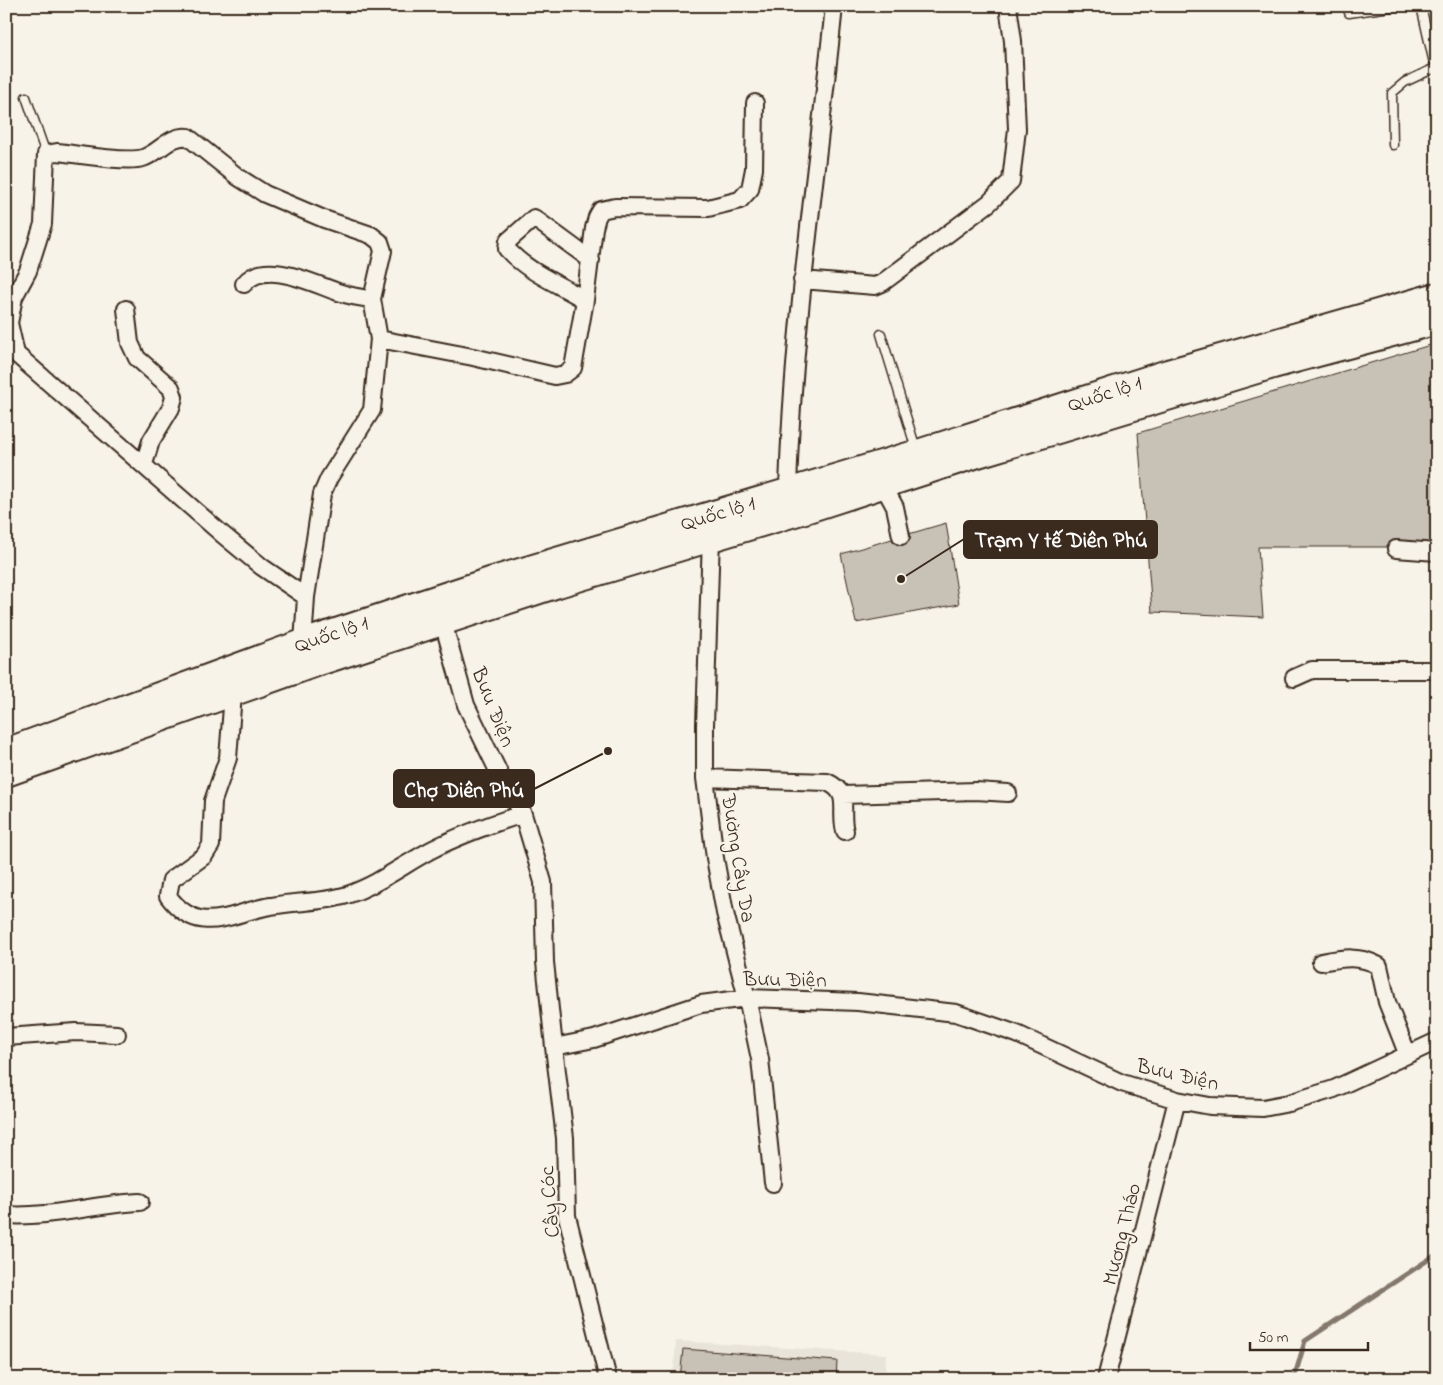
<svg xmlns="http://www.w3.org/2000/svg" width="1443" height="1385" font-family="'Indie Flower',sans-serif">
	<style>
		.built { fill: #e9e4d9 }
		.lines { fill: none; stroke-linecap: round; stroke-linejoin: round }
		.stream { stroke: #84786c; stroke-width: 5 }
		.building { fill: #c8c1b6; stroke: #3b2a1e }
		.service-casing { stroke: #3b2a1e; stroke-width: 11 }
		.minor-casing { stroke: #3b2a1e; stroke-width: 20 }
		.trunk-casing { stroke: #3b2a1e; stroke-width: 30 }
		.service { stroke: #f7f3e8; stroke-width: 8 }
		.minor { stroke: #f7f3e8; stroke-width: 16 }
		.trunk { stroke: #f7f3e8; stroke-width: 26 }
		.labels { text-anchor: middle; stroke-width: 4.5; stroke-linejoin: round; paint-order: stroke }
		.street-label { font-size: 21px; fill: #3b2a1e; stroke: #f7f3e8 }
		.leader { fill: none; stroke: #3b2a1e; stroke-width: 2 }
		.callout-dot { fill: #3b2a1e; stroke: #f7f3e8; stroke-width: 2 }
		.callout { fill: #3b2a1e; stroke: #3b2a1e; stroke-width: 2 }
		.callout-label { font-size: 22px; text-anchor: middle; font-weight: bold; fill: #fff }
	</style>
	<rect width="100%" height="100%" fill="#f7f3e8"/>
	<filter id="ink" filterUnits="userSpaceOnUse"><feTurbulence type="fractalNoise" baseFrequency=".02" numOctaves="2"/><feDisplacementMap in="SourceGraphic" scale="10" xChannelSelector="R" yChannelSelector="G"/><feConvolveMatrix kernelMatrix="1 2 1 2 8 2 1 2 1" color-interpolation-filters="sRGB"/></filter>
	<g filter="url(#ink)">
		<!-- built -->
		<path class="built" d="M 676,1341 L 886,1354 L 885,1379 L 673,1379 Z"/>
		<g class="lines">
			<!-- stream -->
			<path class="stream" d="M 1294,1379 L 1305,1341 L 1437,1254"/>
		</g>
		<!-- building -->
		<path class="building" d="M 1437,343 L 1437,547 L 1258,547 L 1263,617 L 1152,612 L 1138,433 Z
			M 946,523 L 959,604 L 856,623 L 841,554 Z
			M 683,1349 L 837,1361 L 836,1379 L 680,1379 Z"/>
		<g class="lines">
			<!-- service casing -->
			<g class="service-casing">
				<path id="service" d="M 1421,6 L 1433,59 L 1437,67
					M 1349,13 L 1397,6
					M 26,97 L 46,154
					M 1393,145 L 1392,93 L 1405,82 L 1437,67
					M 881,334 L 916,449"/>
			</g>
			<!-- minor casing -->
			<g class="minor-casing">
				<path id="minor" d="M 802,280 L 875,286 L 882,283 L 989,203 L 1011,181 L 1017,129 L 1013,41 L 1008,6
					M 244,284 C 264,258 314,284 338,292 C 350,296 361,298 372,299
					M 585,300 C 559,284 527,272 507,249 L 508,241 L 534,218 L 591,260
					M 126,309 L 130,343 L 137,358 L 171,388 L 174,397 L 171,408 L 151,441 L 144,464
					M 379,339 L 473,357 L 555,376 L 565,374 L 573,368 L 585,300 L 594,228 L 597,217 L 601,210 L 615,207 L 708,208 L 740,200 L 750,189 L 754,169 L 755,103
					M 883,485 L 895,507 L 901,536
					M 788,492 C 792,329 818,168 834,6
					M 711,536 L 705,725 L 705,778 L 715,858 L 725,913 L 747,998 L 760,1059 L 773,1183
					M 1396,549 L 1437,552
					M 443,622 L 466,705 L 502,779 L 523,814 L 543,882 L 545,962 L 554,1047 L 594,1039 L 701,1004 L 747,998 L 858,1002 L 956,1013 L 1017,1034 L 1122,1083 L 1177,1100 L 1210,1106 L 1263,1108 L 1289,1103 L 1334,1089 L 1437,1041
					M 303,643 L 306,597 L 262,567 L 222,534 L 16,354 L 9,323 L 14,297 L 28,271 L 43,224 L 46,154 L 57,152 C 77,154 126,163 143,158 C 159,153 171,134 188,137 L 238,177 L 265,194 L 324,219 L 371,235 L 380,242 L 383,251 L 372,299 L 379,339 L 372,410 L 329,478 L 322,494 L 306,597
					M 1294,678 L 1312,670 L 1437,670
					M 233,694 L 228,758 L 213,801 L 211,845 L 204,856 L 171,880 L 168,896 C 200,939 231,912 271,906 C 296,901 322,903 347,895 C 377,885 403,865 431,850 C 460,835 491,824 523,814
					M 705,778 L 827,782 C 852,793 839,810 845,831
					M 843,795 L 976,791 L 1008,793
					M 1321,962 C 1343,958 1360,955 1379,966 L 1387,1002 L 1407,1053
					M 6,1037 L 76,1032 L 117,1034
					M 554,1047 L 565,1138 L 567,1216 L 608,1379
					M 6,1215 C 51,1218 95,1204 140,1202
					M 1106,1379 L 1177,1100"/>
			</g>
			<!-- trunk casing -->
			<g class="trunk-casing">
				<g id="trunk">
					<path id="s1" d="M 6,752 L 303,643 L 493,580 L 918,453 L 1168,373 L 1437,296"/>
					<path d="M 6,773 L 316,663 L 558,584 L 808,509 L 978,454 L 1273,365 L 1437,321"/>
				</g>
			</g>
			<!-- service -->
			<use href="#service" class="service"/>
			<!-- minor -->
			<use href="#minor" class="minor"/>
			<!-- trunk -->
			<use href="#trunk" class="trunk"/>
		</g>
	</g>
	<g class="labels">
		<!-- street labels -->
		<g class="street-label">
			<text dy="7" stroke="none"><textPath href="#s1" startOffset="1156">Quốc lộ 1</textPath></text>
			<text dy="7" stroke="none"><textPath href="#s1" startOffset="751">Quốc lộ 1</textPath></text>
			<text dy="7" stroke="none"><textPath href="#s1" startOffset="346">Quốc lộ 1</textPath></text>
			<text transform="translate(494 707) rotate(68)" y="7">Bưu Điện</text>
			<text transform="translate(739 858) rotate(81)" y="7">Đường Cây Da</text>
			<text transform="translate(785 979) rotate(1)" y="7">Bưu Điện</text>
			<text transform="translate(1178 1074) rotate(13)" y="7">Bưu Điện</text>
			<text transform="translate(549 1202) rotate(-95)" y="7">Cây Cóc</text>
			<text transform="translate(1121 1234) rotate(-76)" y="7">Mương Tháo</text>
		</g>
	</g>
	<!-- callouts -->
	<path class="leader" d="M901 579L964 539M608 751L534 789"/>
	<g class="callout-dot">
		<circle cx="901" cy="579" r="5"/>
		<circle cx="608" cy="751" r="5"/>
	</g>
	<g class="callout">
		<rect x="964" y="521" width="193" height="37" rx="5"/>
		<rect x="394" y="770" width="140" height="37" rx="5"/>
	</g>
	<g class="callout-label">
		<text x="1061" y="547">Trạm Y tế Diên Phú</text>
		<text x="464" y="797">Chợ Diên Phú</text>
	</g>
	<!-- margin -->
	<rect width="1443" height="1385" fill="none" stroke="#f7f3e8" stroke-width="25"/>
	<rect x="12" y="12" width="1418" height="1360" fill="none" stroke="#3b2a1e" stroke-width="2" filter="url(#ink)"/>
	<!-- scale -->
	<path d="M1250 1342v8h118v-8" fill="none" stroke="#3b2a1e" stroke-width="2.5"/>
	<text x="1258" y="1342" font-size="15" fill="#3b2a1e" stroke="#f7f3e8" stroke-width="4" paint-order="stroke">50 m</text>
</svg>
